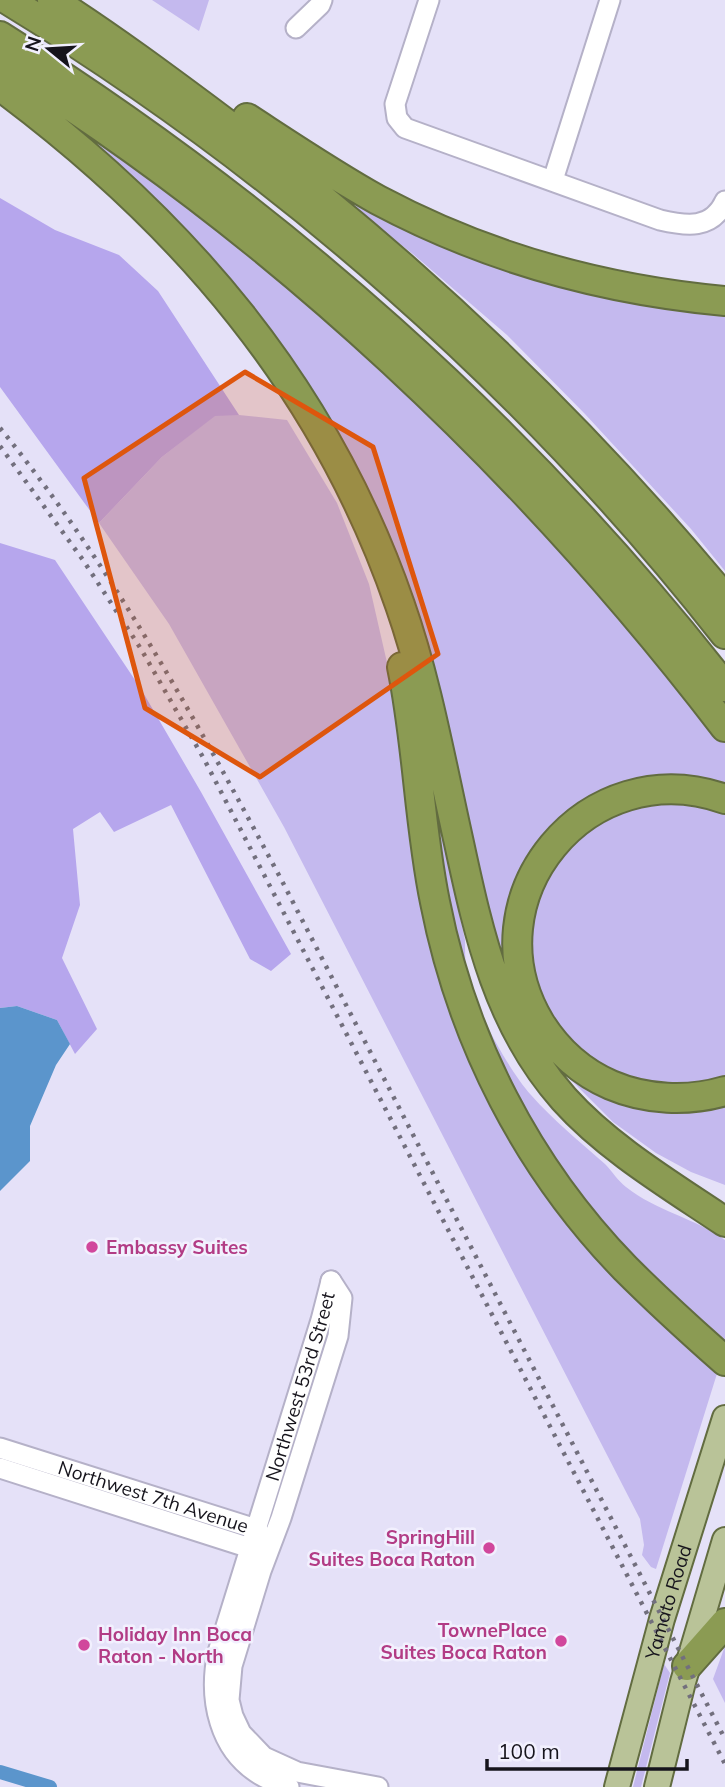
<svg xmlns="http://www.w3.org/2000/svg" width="725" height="1787" font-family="Mulish,sans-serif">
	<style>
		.green { fill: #c4b9ee }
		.forest { fill: #b6a6ed }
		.water { fill: #5b95cc }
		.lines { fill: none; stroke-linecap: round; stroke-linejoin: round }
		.canal { stroke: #5b95cc; stroke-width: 14 }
		.minor-casing { stroke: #b5b1c8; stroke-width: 23 }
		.major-casing { stroke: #626c40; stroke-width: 28 }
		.highway-casing { stroke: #626c40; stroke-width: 32 }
		.minor { stroke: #fff; stroke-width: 19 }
		.major { stroke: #b9c398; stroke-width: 24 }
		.highway { stroke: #8b9b53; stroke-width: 28 }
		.rail { stroke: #726f7d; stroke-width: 4.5; stroke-dasharray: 3.5 7; stroke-linecap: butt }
		.marked { fill: #de560d; fill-opacity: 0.2; stroke: #de560d; stroke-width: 5; stroke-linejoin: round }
		.hotel-dot { fill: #d1479c; stroke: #f2f0fe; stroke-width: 2.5 }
		.labels { text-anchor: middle; stroke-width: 5; stroke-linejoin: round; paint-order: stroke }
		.hotel-label { font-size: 19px; font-weight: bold; fill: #b23c85; stroke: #f2f0fe; text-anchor: start }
		.street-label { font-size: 19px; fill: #16141c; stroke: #f2f0fe }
	</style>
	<rect width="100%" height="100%" fill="#e5e1f8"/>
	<!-- green -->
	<path class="green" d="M 152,0 L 209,0 L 199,31 Z
		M 89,133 L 219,227 L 372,355 L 605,591 L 725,738 L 725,790 L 593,799 L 511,922 L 569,1071 L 725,1099 L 725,1185 L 691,1172 L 656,1153 L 613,1122 L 569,1078 L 547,1062 L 505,982 L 468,837 L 326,421 L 84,140 Z
		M 322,184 L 393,214 L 725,305 L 725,571 L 691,529 L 585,414 L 507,335 L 413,254 Z
		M 215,415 L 239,415 L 287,420 L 337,503 L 369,584 L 399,715 L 415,860 L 427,919 L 443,981 L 473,1062 L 507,1128 L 547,1190 L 600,1255 L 704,1355 L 711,1333 C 674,1300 636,1268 603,1230 C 521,1136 467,1020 442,898 C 438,877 437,856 433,835 C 429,805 422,775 420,745 L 423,744 L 465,940 C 465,949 465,958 466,967 C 471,1002 507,1068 531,1095 C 553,1120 579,1141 605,1164 C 612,1171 618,1181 626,1187 C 656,1211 695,1218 725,1240 L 725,1348 L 656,1569 L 651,1567 L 642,1555 L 644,1545 L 640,1519 L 284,827 L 169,624 L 99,523 L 162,457 Z
		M 662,801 L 725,810 L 725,1081 L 691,1088 L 620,1080 L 553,1029 L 527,951 L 538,899 L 551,869 L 582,833 L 621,810 Z
		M 725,1646 L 725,1703 L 713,1679 Z
		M 664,1664 L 670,1673 L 641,1787 L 633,1787 Z"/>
	<!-- forest -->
	<path class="forest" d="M 0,198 L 55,230 L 119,255 L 158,291 L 239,415 L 215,416 L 162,457 L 99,523 L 0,387 Z
		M 0,543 L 55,560 L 141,689 L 201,792 L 291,954 L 271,971 L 250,959 L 171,805 L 114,832 L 100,812 L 73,829 L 80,905 L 62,958 L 97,1029 L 75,1054 L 57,1020 L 17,1006 L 0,1008 Z"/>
	<!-- water -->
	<path class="water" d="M 17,1006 L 57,1020 L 70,1044 L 56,1065 L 30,1126 L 30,1161 L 0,1191 L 0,1008 Z"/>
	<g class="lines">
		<!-- canal -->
		<path class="canal" d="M 0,1772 L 50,1787"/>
		<!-- minor casing -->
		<g class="minor-casing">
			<g id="minor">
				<path d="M 429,0 L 395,104 L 397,118 L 405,128 L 660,220 C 686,226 712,230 725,201"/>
				<path d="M 296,28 L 320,5 L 322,0"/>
				<path d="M 553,180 L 610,0"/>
				<path d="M 331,1281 L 342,1298 L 338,1336 L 281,1518 L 261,1571 L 232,1666 L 229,1700 L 233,1716 L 241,1733 L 264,1757 L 297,1772 L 378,1787"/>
				<path id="s1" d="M 0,1448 L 256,1529 L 265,1539"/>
				<path d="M 0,1468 L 250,1548 L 263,1546"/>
				<path id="s2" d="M 289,1787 C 281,1784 272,1781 264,1777 C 218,1752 208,1698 218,1652 L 321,1320 L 331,1281"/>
			</g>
		</g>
		<!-- major casing -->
		<g class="major-casing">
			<g id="major">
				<path id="s3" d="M 617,1787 L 662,1619 L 725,1418"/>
				<path d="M 657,1787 L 683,1682 L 725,1540"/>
			</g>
		</g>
		<!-- highway casing -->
		<g class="highway-casing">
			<path id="highway" d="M 8,0 C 280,166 528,383 725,634
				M 52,0 C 110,37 165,78 220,119 C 407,259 576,419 725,599
				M 0,36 C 277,210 523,429 725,687
				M 0,60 C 280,235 525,466 725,727
				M 0,86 C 183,222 325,387 400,605 C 427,682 441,763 459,843 C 479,936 499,1026 564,1099 C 608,1148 670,1185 725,1222
				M 247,118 C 290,146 333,175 378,200 C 485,257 604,290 725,301
				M 402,667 C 418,744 419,825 435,902 C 462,1040 527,1167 625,1268 C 657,1300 691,1331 725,1361
				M 725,799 C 588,750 465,898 540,1023 C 557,1050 581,1072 611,1085 C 646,1100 688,1102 725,1091
				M 687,1666 L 725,1623"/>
		</g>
		<!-- minor -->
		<use href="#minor" class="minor"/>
		<!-- major -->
		<use href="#major" class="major"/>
		<!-- highway -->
		<use href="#highway" class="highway"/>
		<!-- rail -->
		<path class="rail" d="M 0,428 C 112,566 197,722 281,879 L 725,1739
			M 0,446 L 83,560 L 141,649 L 204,759 L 725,1764"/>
	</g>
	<!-- marked area -->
	<path class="marked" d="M 245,372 L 373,447 L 438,654 L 260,777 L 145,708 L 84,478 Z"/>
	<!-- markers -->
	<g class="hotel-dot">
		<circle cx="92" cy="1247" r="7"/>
		<circle cx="489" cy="1548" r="7"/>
		<circle cx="561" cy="1641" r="7"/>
		<circle cx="84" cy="1645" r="7"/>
	</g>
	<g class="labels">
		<!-- hotel labels -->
		<g class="hotel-label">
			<text x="106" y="1254">Embassy Suites</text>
			<text x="475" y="1544" text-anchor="end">SpringHill<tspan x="475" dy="22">Suites Boca Raton</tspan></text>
			<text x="547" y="1637" text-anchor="end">TownePlace<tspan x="547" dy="22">Suites Boca Raton</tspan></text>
			<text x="98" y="1641">Holiday Inn Boca<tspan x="98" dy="22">Raton - North</tspan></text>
		</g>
		<!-- street labels -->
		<g class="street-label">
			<text dy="7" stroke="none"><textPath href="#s2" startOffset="448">Northwest 53rd Street</textPath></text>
			<text dy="7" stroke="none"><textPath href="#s1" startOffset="161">Northwest 7th Avenue</textPath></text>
			<text dy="7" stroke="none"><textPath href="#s3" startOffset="192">Yamato Road</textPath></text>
		</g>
	</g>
	<!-- north arrow -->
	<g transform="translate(49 49) rotate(288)" stroke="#f2f0fe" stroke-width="5" paint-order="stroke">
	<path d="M0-5L12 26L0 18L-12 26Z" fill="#16141c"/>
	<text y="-10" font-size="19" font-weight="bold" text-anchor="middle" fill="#16141c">N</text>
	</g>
	<!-- scale -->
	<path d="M487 1759v10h200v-10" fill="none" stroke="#16141c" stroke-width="3.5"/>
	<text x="498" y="1759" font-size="21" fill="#16141c" stroke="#f2f0fe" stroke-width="5" paint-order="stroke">100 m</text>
</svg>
